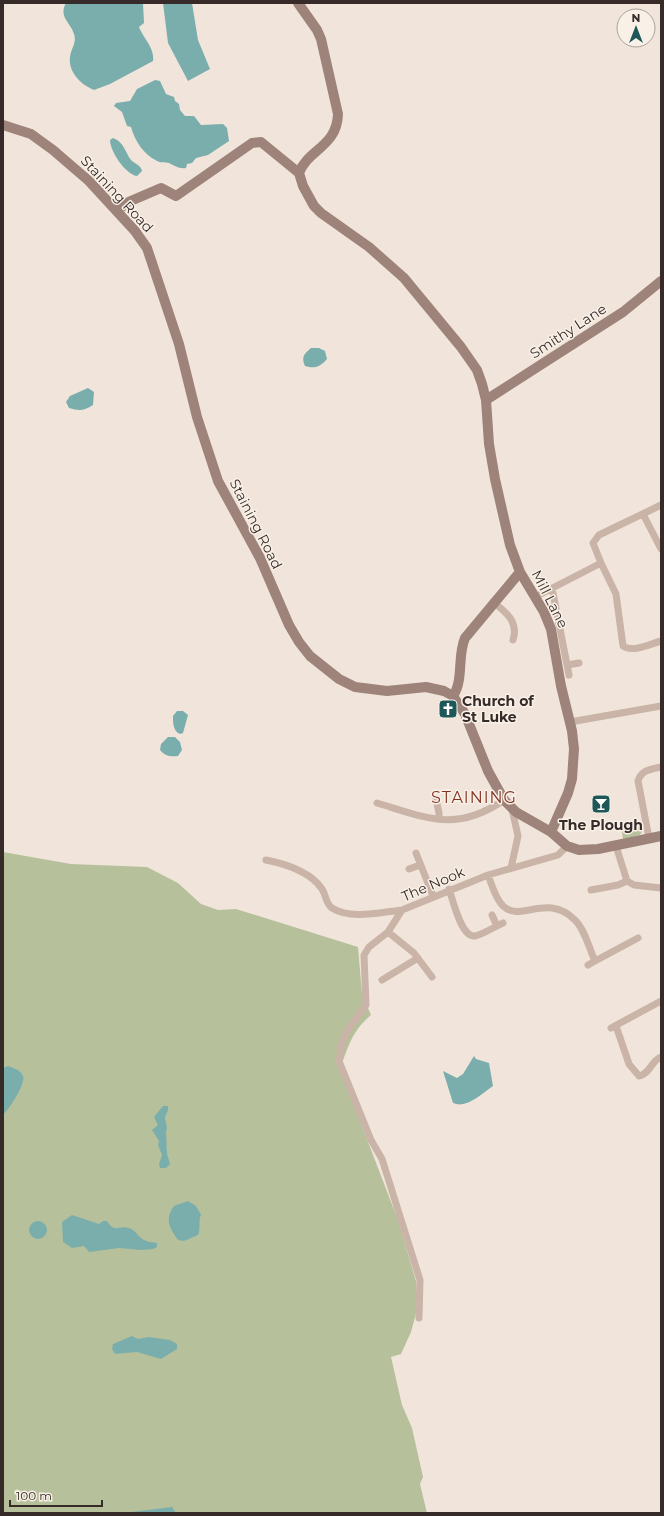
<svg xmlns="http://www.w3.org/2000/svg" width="664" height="1516" font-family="Montserrat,sans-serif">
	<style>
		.green { fill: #b6c09b }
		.water { fill: #7aaead }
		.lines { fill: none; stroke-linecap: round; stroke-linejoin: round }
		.street { stroke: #c9b4a7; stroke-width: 7 }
		.secondary { stroke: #9d8379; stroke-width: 10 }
		.labels { text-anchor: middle; stroke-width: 3; stroke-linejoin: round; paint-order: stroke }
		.street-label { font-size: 14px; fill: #362b28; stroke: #f9f0e7 }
		.poi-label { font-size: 14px; font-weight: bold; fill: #362b28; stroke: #f9f0e7; text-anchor: start }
		.quarter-label { font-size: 16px; letter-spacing: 1px; fill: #843322; stroke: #f9f0e7 }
	</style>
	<rect width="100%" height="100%" fill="#f1e5db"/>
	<!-- green -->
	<path class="green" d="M 642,823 L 643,830 L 640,835 L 623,839 L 621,826 Z
		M 3,852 L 71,864 L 147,867 L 178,883 L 201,904 L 218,910 L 236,909 L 358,947 L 362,994 L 371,1015 C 352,1031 348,1047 340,1069 L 398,1220 L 416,1281 L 418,1306 L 411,1332 L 401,1354 L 391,1357 L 402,1405 L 412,1428 L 423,1477 L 420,1484 L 427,1513 L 3,1513 Z"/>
	<!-- water -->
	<path class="water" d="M 66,3 L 143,3 L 144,23 L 139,27 C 143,38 155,48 153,61 L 110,84 L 94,90 C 81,85 68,72 70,57 C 71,48 77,43 74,34 C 71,23 58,17 66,3 Z
		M 163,3 L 192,3 L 198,40 L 210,69 L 188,81 L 168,43 Z
		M 155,80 L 160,81 L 166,94 L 174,97 L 175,101 L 179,104 L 180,110 L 185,116 L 194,116 L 201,125 L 223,124 L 227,128 L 229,141 L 208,155 L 196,158 L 192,163 L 187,164 L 186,168 C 179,169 175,166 169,163 C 165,162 160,163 157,161 C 143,154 135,141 131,127 L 127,126 L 122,112 L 114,106 L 116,103 L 130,101 L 137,89 Z
		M 113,138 C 124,142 125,152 131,160 C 135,164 141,165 142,171 L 137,176 C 125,174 110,151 110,140 Z
		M 311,348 L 319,348 L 325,351 L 327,359 C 320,367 315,369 305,366 C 301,357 304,354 311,348 Z
		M 88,388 L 94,392 L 93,405 C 84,411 79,411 69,408 L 66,402 L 70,396 Z
		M 177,711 L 183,711 L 188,715 L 183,733 L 180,734 C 173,731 173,723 173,716 Z
		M 168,737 L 175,737 L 180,742 L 182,750 L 178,756 C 170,757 165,756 160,750 L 161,744 Z
		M 474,1056 L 476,1059 L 489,1063 L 493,1086 C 481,1094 467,1109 453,1103 L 443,1071 L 457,1078 L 463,1074 Z
		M 8,1066 C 13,1068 21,1070 23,1076 C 26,1084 9,1109 3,1115 L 3,1068 Z
		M 163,1106 L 168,1106 C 169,1112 165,1114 165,1119 C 166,1124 168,1127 166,1132 L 167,1154 L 170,1164 L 166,1168 L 160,1168 L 159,1164 L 162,1155 L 158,1145 L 159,1141 L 152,1130 L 158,1125 L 154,1117 Z
		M 188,1201 L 196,1206 L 201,1215 C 198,1221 201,1228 198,1235 L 184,1241 L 178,1240 C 170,1229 164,1219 174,1206 Z
		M 72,1215 L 99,1224 L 103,1221 L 107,1221 C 115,1234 119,1225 129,1228 C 136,1230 138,1237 144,1240 C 148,1242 153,1242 157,1243 L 157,1247 L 153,1249 L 141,1250 L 119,1248 L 89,1252 L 84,1246 L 72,1248 L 63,1242 L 62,1222 Z
		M29 1230a9 9 0 1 1 18 0a9 9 0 1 1-18 0Z
		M 132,1336 L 138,1339 L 149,1337 L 170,1340 L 177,1344 L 177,1349 L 161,1359 L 137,1352 L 115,1354 L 112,1349 L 113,1344 Z
		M 172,1507 L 176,1513 L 123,1513 Z"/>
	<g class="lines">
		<!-- street -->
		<path class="street" d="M 643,514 L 661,549
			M 601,563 L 616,594 L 623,646 C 633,653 650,644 661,641
			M 552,588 L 569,675
			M 535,597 L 601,563 L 593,543 L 599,535 L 661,505
			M 493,602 C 506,612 519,622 513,640
			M 567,665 L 579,663
			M 570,722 L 661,706
			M 436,799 L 439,813 L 439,819
			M 377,803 C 427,818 456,833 504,800
			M 649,838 L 638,781 C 641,770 651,769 661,767
			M 416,853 L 433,896
			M 266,860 C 286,864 310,871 322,889 C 326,895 326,904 332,908 C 351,920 381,912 402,910
			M 511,868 L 518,836 L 512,809
			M 409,869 L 420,865
			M 488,875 C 492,885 495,898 503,906 C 521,923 547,892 575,920 C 585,930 589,948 595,961 L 638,938
			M 627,881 L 634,885 L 661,888
			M 449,889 C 453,900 461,938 475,936 C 484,934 494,927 503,923
			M 591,890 L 618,885 L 627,881 L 616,846
			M 492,915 L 497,926
			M 388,932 L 414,953 L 432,977
			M 588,965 L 595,961
			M 382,980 L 418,958
			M 616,1026 L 629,1064 L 639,1076 C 650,1074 651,1061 661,1057
			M 611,1028 L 661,1001
			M 419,1318 L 420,1280 L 382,1159 L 371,1140 L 339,1061 L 342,1043 L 347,1031 L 366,1005 L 364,955 L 369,947 L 388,932 L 402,910 L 488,875 L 558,855 L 567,846"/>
		<!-- secondary -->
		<path class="secondary" d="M 298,3 L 317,30 L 321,39 L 338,114 C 337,147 308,149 299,173 L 303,186 L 314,206 L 321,213 L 369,247 L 404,278 L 461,347 L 477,370 L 482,384 L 486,400 L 489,444 L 495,479 L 510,545 L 520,572 L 544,612 L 551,629 L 561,686 L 572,731 L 574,749 L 572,779 L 568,793 L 551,832
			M 3,125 L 31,134 L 53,150 L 89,181 L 135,231 L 147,248 L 179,344 L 197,417 L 218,481 L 260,558 L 289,625 L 299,642 L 310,656 L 339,679 L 355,687 L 387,691 L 426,687 L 444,691 L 453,696 L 465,714 L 488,771 L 504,800 L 516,812 L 551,832 L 567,846 L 579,850 L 598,849 L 661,836
			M 117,211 L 126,203 L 161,188 L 176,196 L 252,143 L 261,142 L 299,173
			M 486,400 L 623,312 L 661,281
			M 453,696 C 464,680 457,656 465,638 L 520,572"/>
	</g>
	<!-- icons -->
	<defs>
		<g id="church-square" transform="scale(1)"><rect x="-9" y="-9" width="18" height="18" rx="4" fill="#1e5757" stroke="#f9f0e7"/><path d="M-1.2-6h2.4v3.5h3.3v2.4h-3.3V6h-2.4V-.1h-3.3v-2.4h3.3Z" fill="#fff"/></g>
		<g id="bar-square" transform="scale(1)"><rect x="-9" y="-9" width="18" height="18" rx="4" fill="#1e5757" stroke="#f9f0e7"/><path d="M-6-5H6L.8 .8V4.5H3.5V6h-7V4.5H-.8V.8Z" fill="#fff"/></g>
	</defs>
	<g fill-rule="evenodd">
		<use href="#church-square" x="448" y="709"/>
		<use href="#bar-square" x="601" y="804"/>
	</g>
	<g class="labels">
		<!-- street labels -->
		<g class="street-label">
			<text transform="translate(117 194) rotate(47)" y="5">Staining Road</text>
			<text transform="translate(568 331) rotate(-33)" y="5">Smithy Lane</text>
			<text transform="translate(256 524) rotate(63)" y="5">Staining Road</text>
			<text transform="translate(550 599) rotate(63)" y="5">Mill Lane</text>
			<text transform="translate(433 884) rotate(-23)" y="5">The Nook</text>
		</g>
		<!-- poi labels -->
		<g class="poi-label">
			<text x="462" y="706">Church of<tspan x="462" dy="16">St Luke</tspan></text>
			<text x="601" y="830" text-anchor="middle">The Plough</text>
		</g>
		<!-- quarter labels -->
		<g class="quarter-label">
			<text x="474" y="803">STAINING</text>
		</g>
	</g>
	<!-- border -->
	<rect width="664" height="1516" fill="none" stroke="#362b28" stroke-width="8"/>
	<!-- north arrow -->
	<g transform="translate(636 28)"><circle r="19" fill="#f9f0e7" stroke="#aba19b"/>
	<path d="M0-3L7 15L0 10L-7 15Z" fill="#1e5757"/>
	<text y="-6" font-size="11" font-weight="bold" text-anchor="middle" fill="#362b28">N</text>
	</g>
	<!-- scale -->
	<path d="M10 1500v6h92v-6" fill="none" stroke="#362b28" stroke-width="2"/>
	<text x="16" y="1500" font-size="12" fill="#362b28" stroke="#f9f0e7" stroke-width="3" paint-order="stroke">100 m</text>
</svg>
